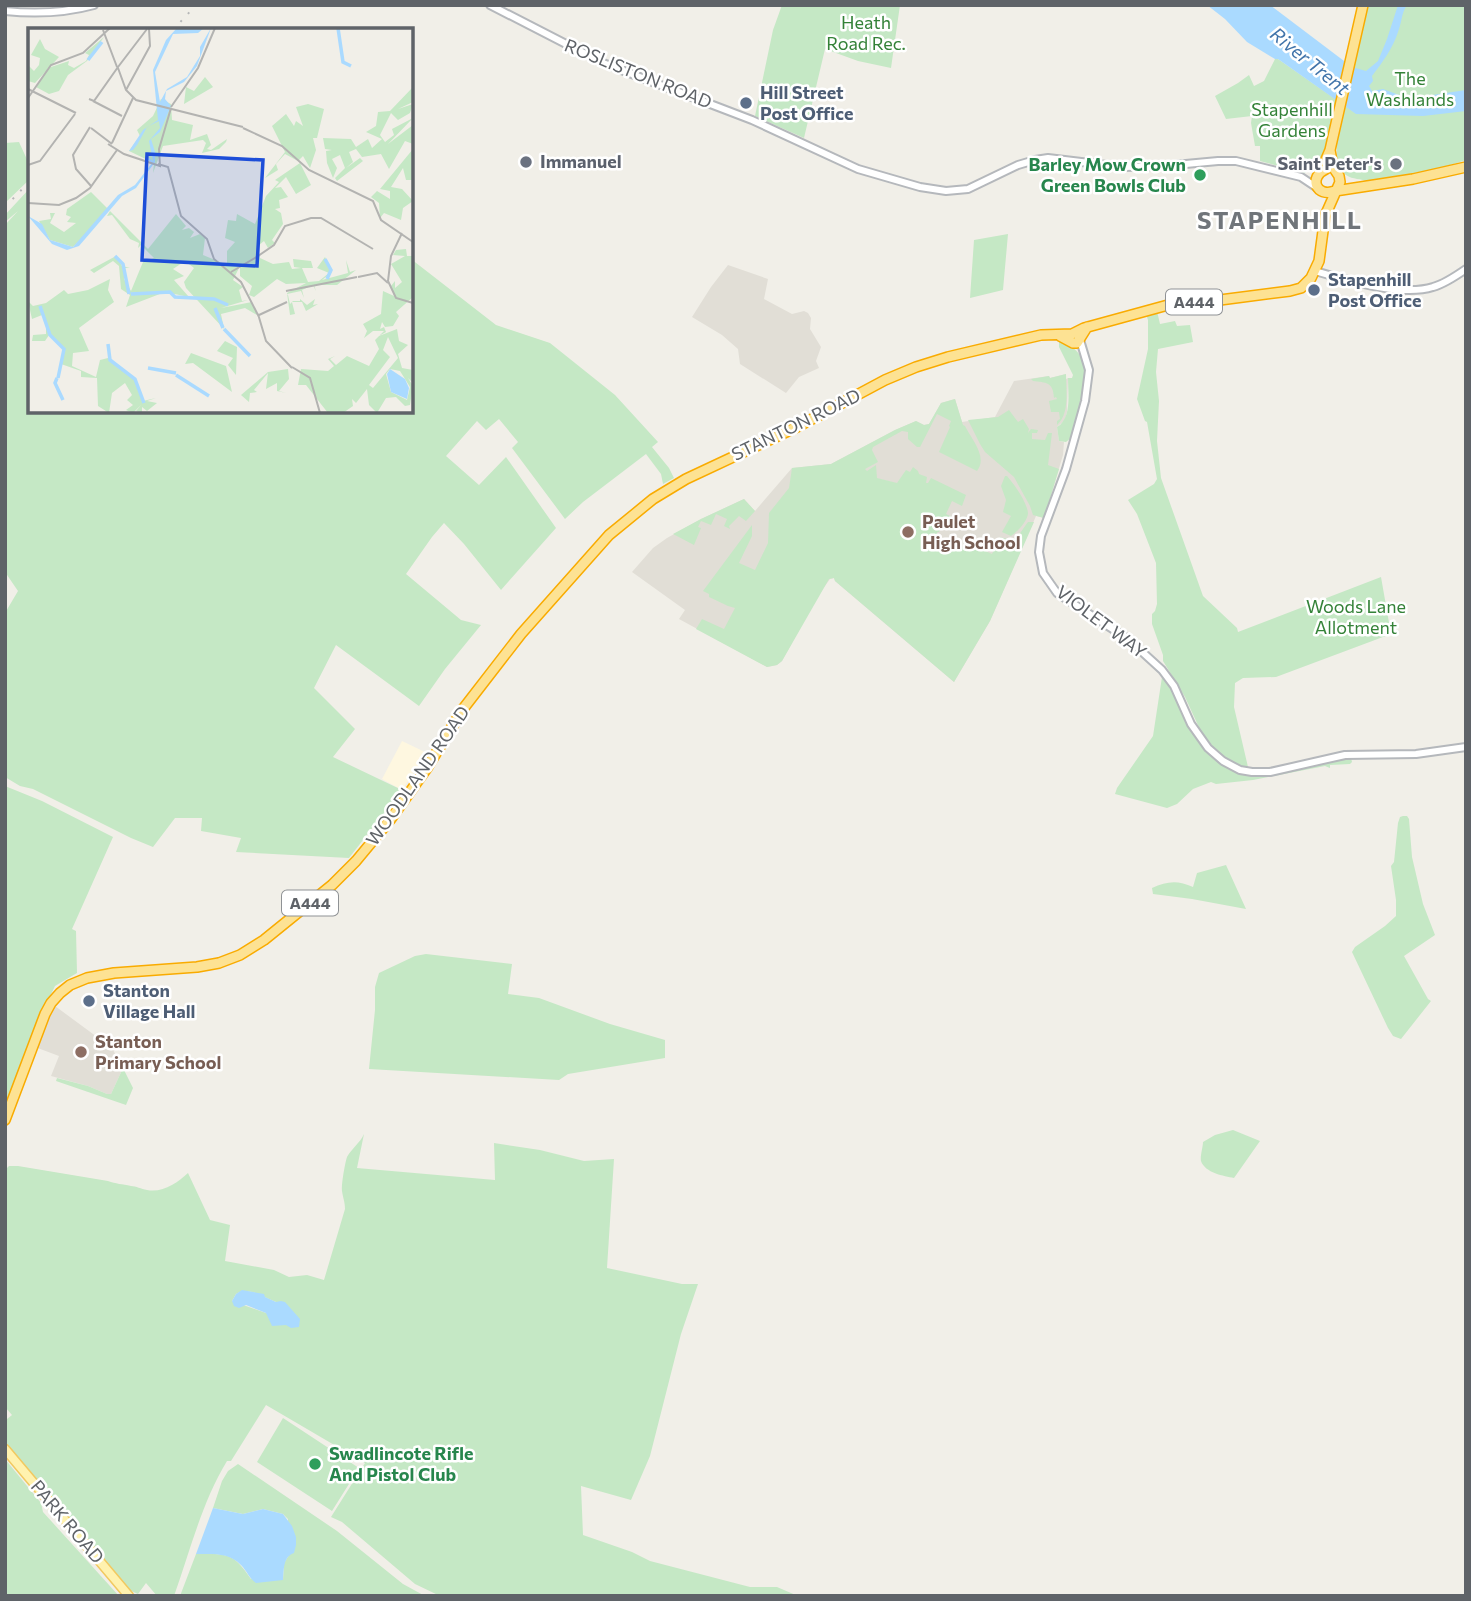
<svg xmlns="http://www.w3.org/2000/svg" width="1471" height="1601" font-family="Commissioner,sans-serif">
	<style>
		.commercial { fill: #fef7e0 }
		.education { fill: #e1ded6 }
		.green { fill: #c5e8c5; fill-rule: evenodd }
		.water { fill: #aadaff }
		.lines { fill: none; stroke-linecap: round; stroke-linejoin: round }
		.minor-casing { stroke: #b5b8bc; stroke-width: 10 }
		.major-casing { stroke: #f2c960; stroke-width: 11 }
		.highway-casing { stroke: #f9ab00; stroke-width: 12 }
		.minor { stroke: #fff; stroke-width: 6 }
		.major { stroke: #fff2af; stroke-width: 8 }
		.highway { stroke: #fde293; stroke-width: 9 }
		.rail { stroke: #b6b7b8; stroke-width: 2; stroke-dasharray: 2 9; stroke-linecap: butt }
		.service-dot { fill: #5c6f8a; stroke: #fff; stroke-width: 2.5 }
		.worship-dot { fill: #6b7280; stroke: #fff; stroke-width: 2.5 }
		.leisure-dot { fill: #2e9e5b; stroke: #fff; stroke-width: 2.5 }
		.education-dot { fill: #8d6e63; stroke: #fff; stroke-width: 2.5 }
		.labels { text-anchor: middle; stroke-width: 5; stroke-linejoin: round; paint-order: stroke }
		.shield { fill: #fff; stroke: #8f9295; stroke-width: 2 }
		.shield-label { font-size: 16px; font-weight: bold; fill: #5f6368 }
		.park-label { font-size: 18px; fill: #348238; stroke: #fff }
		.street-label { font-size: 18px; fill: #5f6368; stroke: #fff }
		.service-label { font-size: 18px; font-weight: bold; fill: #4e5e75; stroke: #fff; text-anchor: start }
		.worship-label { font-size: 18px; font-weight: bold; fill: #5b616d; stroke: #fff; text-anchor: start }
		.leisure-label { font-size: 18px; font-weight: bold; fill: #27864d; stroke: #fff; text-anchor: end }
		.education-label { font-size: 18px; font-weight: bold; fill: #785e54; stroke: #fff; text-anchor: start }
		.water-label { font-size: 19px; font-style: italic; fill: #4174aa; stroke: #fff }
		.district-label { font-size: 24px; font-weight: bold; letter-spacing: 2px; fill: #70757a; stroke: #fff }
		.inset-river { fill: none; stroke: #aadaff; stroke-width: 3.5 }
		.inset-road { fill: none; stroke: #b3b3b1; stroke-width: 2 }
		.view { fill: #1d4ed8; fill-opacity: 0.15; stroke: #1d4ed8; stroke-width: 3.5 }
		.inset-edge { fill: none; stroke: #5f6368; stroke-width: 3.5 }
	</style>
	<rect width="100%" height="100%" fill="#f1efe8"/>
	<!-- commercial -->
	<path class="commercial" d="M 402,741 L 427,753 L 402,790 L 382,779 Z"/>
	<!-- education -->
	<path class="education" d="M 728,265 L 768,279 L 764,299 L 792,314 L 804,311 L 808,313 L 811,318 L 810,329 L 821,347 L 816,361 L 819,368 L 799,377 L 786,393 L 740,364 L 738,349 L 722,335 L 692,317 L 711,287 Z
		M 1066,374 L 1066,379 L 1068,378 L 1067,412 L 1065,420 L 1057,427 L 1059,441 L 1064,442 L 1063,455 L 1044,518 L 1036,516 L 990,621 L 954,682 L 835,581 L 834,578 L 830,579 L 817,597 L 782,661 L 777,665 L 767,667 L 679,619 L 685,610 L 632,572 L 653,548 L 667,538 L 701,519 L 744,499 L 755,511 L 792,468 L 831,464 L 895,430 L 916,421 L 924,425 L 929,424 L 941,403 L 955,399 L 962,422 L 995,417 L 1014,381 L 1049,376 L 1050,378 Z
		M 55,1006 L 112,1048 L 123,1068 L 111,1094 L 107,1094 L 88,1086 L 51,1076 L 59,1056 L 35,1047 L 47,1019 Z"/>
	<!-- green -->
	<path class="green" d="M 782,5 L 900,5 L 891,68 L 858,61 L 825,49 L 804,138 L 755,116 L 773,30 Z
		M 1367,5 L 1466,5 L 1466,160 L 1441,168 L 1368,182 C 1361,178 1353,180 1346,175 C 1332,164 1339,157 1336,144 C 1336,141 1332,136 1330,134 C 1324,153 1325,165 1304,173 L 1260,161 L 1260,146 L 1255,146 L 1251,123 L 1252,116 L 1226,119 L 1215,96 L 1238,83 L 1249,75 L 1254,86 L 1264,81 L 1275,59 L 1278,59 L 1354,112 L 1353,67 Z
		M 19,142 L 30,166 L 30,179 L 5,203 L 5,143 Z
		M 30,188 L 30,411 L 411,411 L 411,259 L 496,325 L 550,343 L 615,395 L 658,442 L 652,447 L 669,468 L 674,478 L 663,484 L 661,474 L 646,454 L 583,502 L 565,519 L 512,448 L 518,442 L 499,419 L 486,430 L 477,421 L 446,456 L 479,485 L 506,457 L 556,528 L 501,590 L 464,544 L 444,523 L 432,537 L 406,574 L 461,620 L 481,625 L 445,669 L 419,706 L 336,645 L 314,688 L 355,729 L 333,757 L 402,790 L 349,858 L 236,852 L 241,838 L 201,831 L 202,818 L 175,818 L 153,847 L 131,838 L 33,789 L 20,786 L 5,777 L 5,613 L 18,591 L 5,572 L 5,225 L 18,211 L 5,222 L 5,215 Z
		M 1008,234 L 1003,290 L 970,298 L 974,240 Z
		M 1157,311 L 1160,324 L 1175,321 L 1177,326 L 1190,325 L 1193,342 L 1158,349 L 1156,372 L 1159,401 L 1157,441 L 1161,478 L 1203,596 L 1237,628 L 1238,632 L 1381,577 L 1391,634 L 1276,677 L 1243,678 L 1235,683 L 1234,707 L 1248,767 L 1242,768 L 1222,757 L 1202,734 L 1185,697 L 1163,661 L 1163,655 L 1152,624 L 1152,614 L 1155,611 L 1157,604 L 1156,563 L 1137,514 L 1128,500 L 1154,484 L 1157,479 L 1147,422 L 1145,421 L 1137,399 L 1148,349 L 1148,320 L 1146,314 Z
		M 1059,339 C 1067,344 1076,348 1081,357 C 1091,374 1076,419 1071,438 L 1066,442 L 1059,441 L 1057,427 C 1072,418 1068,394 1068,378 L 1072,378 L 1073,375 L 1059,347 Z
		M 1066,374 C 1066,390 1070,414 1057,425 L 1057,421 L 1060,419 L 1059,412 L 1051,412 L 1049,401 L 1057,399 L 1056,397 L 1054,398 C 1053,381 1046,383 1033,381 L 1031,379 L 1049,376 L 1050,378 Z
		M 955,399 L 963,425 L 965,426 C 972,440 988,457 977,471 L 939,452 L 950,427 L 949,426 L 951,421 L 937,414 L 920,447 L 917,447 L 908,439 L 908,432 L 902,431 L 873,447 L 872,450 L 878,462 L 865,469 L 867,471 L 876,465 L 877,478 L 897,483 L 906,470 L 910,472 L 913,467 L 918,471 L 919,474 L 927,477 L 926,483 L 928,483 L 931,478 L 966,495 L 962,506 L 952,501 L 946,514 L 956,519 L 952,527 L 946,529 L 941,527 L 939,532 L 937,532 L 938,536 L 967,549 L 970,544 L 992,554 L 1000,537 C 1018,543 1018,535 1028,522 L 1034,522 L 990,621 L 954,682 L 835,581 L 834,578 L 829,579 L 782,661 L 777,665 L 767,667 L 696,629 L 702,619 L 724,629 L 735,608 L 728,606 L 709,597 L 709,594 L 703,591 L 752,525 L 752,536 L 739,563 L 755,570 L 768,543 L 769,513 L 789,488 L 792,468 L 831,464 L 895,430 L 916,421 L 924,425 L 929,424 L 941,403 Z
		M 1009,410 L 1018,422 L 1023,419 L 1029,429 L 1028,433 L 1031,429 L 1038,430 L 1037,433 L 1032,433 L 1032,439 L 1045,440 L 1048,433 L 1052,433 L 1048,465 L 1059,469 L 1044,518 L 1033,515 L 1030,506 L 1014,477 L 985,452 L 980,444 L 968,420 L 998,417 Z
		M 1005,476 L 1007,476 C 1014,484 1027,502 1028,513 C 1028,521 1017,532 1011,536 L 1002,532 L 1011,516 L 1003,512 L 1006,500 L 1001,486 Z
		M 744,499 L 755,511 L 746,521 L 739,516 L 729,526 L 730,529 L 724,526 L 727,519 L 716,514 L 711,525 L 701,521 L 698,527 L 701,528 L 694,545 L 673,534 L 701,519 Z
		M 1162,677 L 1168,682 L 1174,689 C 1195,733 1197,758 1247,774 L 1349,758 L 1351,758 L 1352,762 L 1350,764 L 1330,765 L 1330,768 L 1325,766 L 1253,780 L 1216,784 L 1211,782 L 1193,789 L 1177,804 L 1167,808 L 1115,794 L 1117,788 L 1153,736 Z
		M 5,786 L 42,801 L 113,837 L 72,929 L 76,931 L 77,973 L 55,986 L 37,1023 L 5,1114 Z
		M 1403,816 L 1407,816 L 1409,819 L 1412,857 L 1423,904 L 1435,935 L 1404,956 L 1428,999 L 1431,1001 L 1401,1039 L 1393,1036 L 1388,1028 L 1352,952 L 1355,947 L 1385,926 L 1396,916 L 1396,900 L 1391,866 L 1394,862 L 1398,823 L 1400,817 Z
		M 1226,865 L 1246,909 L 1192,899 L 1153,894 L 1152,888 C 1167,881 1178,880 1193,887 L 1197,873 Z
		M 426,954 L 512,964 L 508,994 L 539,998 L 610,1024 L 665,1040 L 665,1058 L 568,1074 L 559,1080 L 369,1069 L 375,1010 L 375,987 L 379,973 L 415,956 Z
		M 123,1068 L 133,1088 L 126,1105 L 56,1081 L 57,1078 L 88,1086 L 107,1094 L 111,1094 Z
		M 1233,1130 L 1260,1141 L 1234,1178 C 1224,1176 1205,1173 1201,1161 C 1200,1156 1203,1147 1203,1142 L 1215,1135 Z
		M 364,1134 L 357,1168 L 495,1180 L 494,1143 L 540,1150 L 584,1161 L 614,1159 L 607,1268 L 682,1284 L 698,1284 L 681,1334 L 650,1456 L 631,1500 L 581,1486 L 583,1535 L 632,1552 L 650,1561 L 750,1587 L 777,1587 L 798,1596 L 440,1596 L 415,1584 L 342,1522 L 331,1517 L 365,1463 L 266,1405 L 231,1461 L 227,1461 C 202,1502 190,1551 174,1596 L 157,1596 L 146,1583 L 138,1594 L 129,1590 L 5,1442 L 5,1417 L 7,1419 L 12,1415 L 5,1407 L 5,1170 L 9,1166 L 18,1166 L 108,1181 C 116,1184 122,1184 131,1186 C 136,1186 141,1189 147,1190 C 163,1193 177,1183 188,1173 L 210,1220 L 230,1225 L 225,1261 L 274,1270 L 289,1277 L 307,1275 L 324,1280 L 345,1209 C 345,1202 343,1198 342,1191 C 341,1185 345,1163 347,1157 C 352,1148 360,1143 364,1134 ZM 242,1291 L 253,1292 L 276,1302 L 266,1313 L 232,1301 L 236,1294 Z
		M 283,1418 L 359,1468 L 332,1511 L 257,1462 Z
		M 5,1459 L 41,1503 L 43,1512 L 119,1596 L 5,1596 Z
		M 238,1464 L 337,1531 L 403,1584 L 425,1596 L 180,1596 L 196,1554 C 227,1554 233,1552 251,1579 L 283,1580 L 284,1563 L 289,1555 L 288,1519 L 283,1514 L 263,1509 L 243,1514 L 213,1508 L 222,1481 L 228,1471 Z"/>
	<!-- water -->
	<path class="water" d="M 1207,5 L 1270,5 L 1352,67 L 1366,71 L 1378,61 L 1387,39 L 1398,5 L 1407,5 C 1401,14 1402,22 1398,32 C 1393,48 1382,63 1372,76 L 1373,81 L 1369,86 L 1372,91 L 1383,89 L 1399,95 L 1426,96 L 1466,90 L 1466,111 L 1423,116 L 1356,114 L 1278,59 L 1275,59 L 1247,42 L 1225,19 Z
		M 242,1290 L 264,1294 L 265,1297 L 276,1302 L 281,1301 L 285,1302 L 300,1319 L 299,1327 L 291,1328 L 286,1325 L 272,1326 L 266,1313 L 246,1305 L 239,1308 L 234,1306 L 232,1301 L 236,1294 Z
		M 213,1508 L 243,1514 L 263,1509 L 283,1514 L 292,1526 L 296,1537 L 296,1545 L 294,1553 C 283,1557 284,1569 283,1580 L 256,1583 C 249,1578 247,1571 241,1565 C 229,1552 212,1554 196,1554 Z"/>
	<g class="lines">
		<!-- minor casing -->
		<g class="minor-casing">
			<path id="minor" d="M 490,5 L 603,63 L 752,120 L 858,169 L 920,187 L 946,191 L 968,189 L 1018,165 L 1035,160 L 1048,158 L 1123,167 L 1164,166 L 1218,161 L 1236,161 L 1301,177 L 1316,187
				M 5,11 C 35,14 65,13 94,5
				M 1315,271 C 1346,280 1401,297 1433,287 C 1444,284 1456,276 1466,269
				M 1080,340 L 1089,370 L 1085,401 L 1066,469 L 1041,536 L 1039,552 L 1043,573 L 1057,593 L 1128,639 L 1162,670 L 1174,686 L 1191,724 L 1208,748 L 1223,761 L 1240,770 L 1252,772 L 1270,772 L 1345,755 L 1416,754 L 1466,747"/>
		</g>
		<!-- major casing -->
		<g class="major-casing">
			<path id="major" d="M 5,1449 L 129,1596"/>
		</g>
		<!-- highway casing -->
		<g class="highway-casing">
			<path id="highway" d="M 1326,169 C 1308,177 1316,198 1335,191
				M 1321,171 L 1330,150 L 1363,5
				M 1335,191 L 1413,179 L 1466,167
				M 1060,336 L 1073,343 L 1077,343 L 1087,327
				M 5,1120 L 45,1014 L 51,1003 L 60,993 L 70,985 L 87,978 L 114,973 L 197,967 L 219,963 L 240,955 L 264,940 L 332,885 L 356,861 L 390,820 L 427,768 L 463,709 L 521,634 L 609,535 L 653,499 L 686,479 L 799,426 L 885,380 L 916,367 L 948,357 L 1041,335 L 1072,334 L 1084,328 L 1168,305 L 1220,300 L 1290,291 L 1301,288 L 1311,278 L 1319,261 L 1325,216 L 1340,182 L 1339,176 L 1333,167 L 1330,150"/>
		</g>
		<!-- minor -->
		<use href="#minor" class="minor"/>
		<!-- major -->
		<use href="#major" class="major"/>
		<!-- highway -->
		<use href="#highway" class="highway"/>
		<!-- rail -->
		<path class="rail" d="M 173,30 L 196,5
			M 5,207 L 30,181"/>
	</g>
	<!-- markers -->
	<g class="service-dot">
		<circle cx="746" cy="103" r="7"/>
		<circle cx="1314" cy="290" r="7"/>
		<circle cx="89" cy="1001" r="7"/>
	</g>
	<g class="worship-dot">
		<circle cx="526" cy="162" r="7"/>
		<circle cx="1396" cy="164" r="7"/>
	</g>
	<g class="leisure-dot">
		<circle cx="1200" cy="175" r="7"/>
		<circle cx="315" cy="1464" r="7"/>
	</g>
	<g class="education-dot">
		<circle cx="908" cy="532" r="7"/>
		<circle cx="81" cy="1052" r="7"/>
	</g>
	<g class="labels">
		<!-- shield labels -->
		<g class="shield">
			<rect x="1166" y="289.5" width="56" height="25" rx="5"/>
			<rect x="282" y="890.5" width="56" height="25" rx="5"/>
		</g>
		<g class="shield-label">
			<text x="1194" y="308">A444</text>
			<text x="310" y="909">A444</text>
		</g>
		<!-- park labels -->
		<g class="park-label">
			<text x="866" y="29">Heath<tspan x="866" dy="21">Road Rec.</tspan></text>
			<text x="1410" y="85">The<tspan x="1410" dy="21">Washlands</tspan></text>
			<text x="1292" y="116">Stapenhill<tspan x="1292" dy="21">Gardens</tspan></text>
			<text x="1356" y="613">Woods Lane<tspan x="1356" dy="21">Allotment</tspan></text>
		</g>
		<!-- street labels -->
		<g class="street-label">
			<text transform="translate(638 74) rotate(22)" y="6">ROSLISTON ROAD</text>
			<text transform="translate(796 425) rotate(-26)" y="6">STANTON ROAD</text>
			<text transform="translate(1101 622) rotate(37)" y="6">VIOLET WAY</text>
			<text transform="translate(418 776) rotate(-55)" y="6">WOODLAND ROAD</text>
			<text transform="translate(67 1522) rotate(50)" y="6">PARK ROAD</text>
		</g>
		<!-- service labels -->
		<g class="service-label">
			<text x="760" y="99">Hill Street<tspan x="760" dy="21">Post Office</tspan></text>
			<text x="1328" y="286">Stapenhill<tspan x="1328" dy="21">Post Office</tspan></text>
			<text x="103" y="997">Stanton<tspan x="103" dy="21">Village Hall</tspan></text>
		</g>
		<!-- worship labels -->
		<g class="worship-label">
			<text x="540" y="168">Immanuel</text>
			<text x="1382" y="170" text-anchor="end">Saint Peter's</text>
		</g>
		<!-- leisure labels -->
		<g class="leisure-label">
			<text x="1186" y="171">Barley Mow Crown<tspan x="1186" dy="21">Green Bowls Club</tspan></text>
			<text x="329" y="1460" text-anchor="start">Swadlincote Rifle<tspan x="329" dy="21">And Pistol Club</tspan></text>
		</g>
		<!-- education labels -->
		<g class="education-label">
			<text x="922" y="528">Paulet<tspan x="922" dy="21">High School</tspan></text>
			<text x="95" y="1048">Stanton<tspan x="95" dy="21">Primary School</tspan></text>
		</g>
		<!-- water labels -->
		<g class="water-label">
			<text transform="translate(1310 61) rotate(39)" y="7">River Trent</text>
		</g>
		<!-- district labels -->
		<g class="district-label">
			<text x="1280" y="229">STAPENHILL</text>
		</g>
	</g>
	<!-- overview -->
	<g transform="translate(28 28)">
		<rect width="385" height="385" fill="#f1efe8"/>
		<path d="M 76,9 L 59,33 L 40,47 L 31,63 L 21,66 L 8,59 L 20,40 L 41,33 L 40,37 L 46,40 L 58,33 L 61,27 L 57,25 ZM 12,11 L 17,21 L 31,29 L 7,55 L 0,53 L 0,43 L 1,38 L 6,43 L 11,37 L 12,30 L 3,27 ZM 177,49 L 185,59 L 156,76 L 158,59 L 166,63 ZM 385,59 L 385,74 L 370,81 L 385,76 L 382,85 L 370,92 L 363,85 L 352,107 L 357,114 L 366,107 L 364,101 L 385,90 L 360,116 L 385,97 L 385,116 L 377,113 L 361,141 L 353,126 L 334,129 L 328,121 L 321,124 L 325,134 L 318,140 L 332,130 L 335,133 L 309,153 L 307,150 L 317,140 L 312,127 L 304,131 L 309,140 L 305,150 L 299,135 L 298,123 L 304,122 L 297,121 L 295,110 L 323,111 L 328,119 L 340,111 L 344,120 L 354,111 L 338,104 L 348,98 L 350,84 L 362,83 ZM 133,71 L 143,76 L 144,92 L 165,97 L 162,112 L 179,106 L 183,117 L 179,121 L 183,122 L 199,111 L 198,114 L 191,121 L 174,125 L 178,115 L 175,112 L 135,118 L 125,145 L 126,135 L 101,123 L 112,108 L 109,102 L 125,88 ZM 280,76 L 296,81 L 289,110 L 285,110 L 288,122 L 282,140 L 275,128 L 270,133 L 257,126 L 248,136 L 250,142 L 237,150 L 257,124 L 244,98 L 258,86 L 266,98 L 268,93 L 275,98 L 268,79 ZM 385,121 L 385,152 L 378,152 L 375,140 L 363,159 L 374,161 L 385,173 L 375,180 L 373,192 L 356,185 L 352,190 L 351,175 L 343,169 L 349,163 L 362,171 L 362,163 L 352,161 ZM 272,135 L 283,157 L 268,166 L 258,149 L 247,160 L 253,159 L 260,169 L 251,172 L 252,180 L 247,181 L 253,185 L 255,196 L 244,212 L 247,215 L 240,220 L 236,213 L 230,218 L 232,230 L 245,236 L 261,234 L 264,241 L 273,240 L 266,239 L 265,231 L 283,233 L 285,240 L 274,240 L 280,254 L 291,253 L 301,245 L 289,240 L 297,229 L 304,244 L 294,252 L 320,245 L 318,232 L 322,244 L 328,242 L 309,257 L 286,257 L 288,263 L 285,257 L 274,262 L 276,270 L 273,263 L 259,266 L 260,267 L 262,276 L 265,273 L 272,273 L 272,271 L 279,277 L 287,271 L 285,277 L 290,276 L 278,283 L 274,274 L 264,274 L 267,286 L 262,287 L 259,265 L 278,255 L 258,256 L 249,251 L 226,269 L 221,267 L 224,258 L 212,248 L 212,238 L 205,252 L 215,259 L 211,262 L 214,273 L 220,272 L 193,280 L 224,274 L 229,287 L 217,280 L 193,286 L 196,301 L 158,260 L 156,254 L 166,240 L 157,233 L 145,241 L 156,248 L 146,252 L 161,269 L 137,264 L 98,279 L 102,267 L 93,261 L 91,238 L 85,233 L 66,245 L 62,242 L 88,228 L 94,238 L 102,240 L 97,240 L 96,251 L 103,263 L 115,234 L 126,230 L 113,217 L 110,220 L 111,215 L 102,211 L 84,187 L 79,188 L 82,183 L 120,221 L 148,186 L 158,198 L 154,202 L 161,200 L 166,204 L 162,210 L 172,206 L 177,210 L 175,227 L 199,237 L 199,223 L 207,214 L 197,210 L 200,192 L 208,193 L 209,186 L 227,196 L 238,168 L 251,154 L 247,152 ZM 63,164 L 80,181 L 63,201 L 45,219 L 22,212 L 11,193 L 23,191 L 22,185 L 27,185 L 22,195 L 36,204 L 48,195 L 39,194 L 43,189 L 38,187 L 39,181 ZM 378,221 L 379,228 L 385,228 L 385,269 L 368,284 L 371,288 L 365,298 L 357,299 L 354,294 L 352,301 L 356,299 L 358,304 L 351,308 L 369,301 L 371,313 L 380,317 L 370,326 L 374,340 L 385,342 L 385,355 L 380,350 L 385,358 L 382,377 L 377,378 L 368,369 L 358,370 L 349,385 L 341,377 L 339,361 L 328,375 L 324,371 L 325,378 L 315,385 L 300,385 L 278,357 L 270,357 L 273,341 L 300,343 L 306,338 L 300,331 L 307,328 L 302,331 L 308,337 L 319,328 L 341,338 L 351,321 L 347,312 L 356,303 L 345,303 L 336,310 L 339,303 L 335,296 L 353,286 L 355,263 L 366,268 L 363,258 L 367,253 L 367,260 L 374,254 L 363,236 L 377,228 L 365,227 L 368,222 ZM 360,309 L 370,330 L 345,360 L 341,357 L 362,329 L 355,322 ZM 362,341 L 372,343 L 382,359 L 379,372 L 363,364 L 358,346 ZM 82,251 L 80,262 L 86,274 L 51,300 L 61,323 L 45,325 L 44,338 L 68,349 L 72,332 L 80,330 L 106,351 L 115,373 L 128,370 L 119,373 L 129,375 L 119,383 L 114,379 L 114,385 L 108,383 L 113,377 L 105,385 L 98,382 L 105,377 L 99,372 L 104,367 L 97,355 L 84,365 L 81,385 L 70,378 L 69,350 L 53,349 L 53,343 L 33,336 L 36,321 L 21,307 L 17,313 L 4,313 L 5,307 L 18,306 L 18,294 L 14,287 L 4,291 L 0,273 L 5,278 L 18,275 L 36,262 L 40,266 L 60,262 ZM 197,313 L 209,319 L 208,347 L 200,337 L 205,330 L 189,323 ZM 163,325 L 198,338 L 204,364 L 165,335 L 157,336 ZM 260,341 L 261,351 L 251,363 L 258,365 L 249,363 L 249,355 L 238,361 L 240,345 L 226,362 L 229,364 L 222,365 L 221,374 L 213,367 L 240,344 Z" fill="#c5e8c5" fill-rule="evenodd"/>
		<path d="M 176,0 L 170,5 L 145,6 L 127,44 L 132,74 L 139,61 L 159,49 L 172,28 L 172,19 L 183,0 L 169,38 L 156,54 L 138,63 L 137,71 L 143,78 L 132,104 L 123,111 L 127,124 L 127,134 L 108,160 L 94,168 L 51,218 L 39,222 L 24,216 L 0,188 L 14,196 L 22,212 L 45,219 L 90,167 L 107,157 L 124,135 L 119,131 L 118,128 L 125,133 L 121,113 L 132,100 L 131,93 L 119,99 L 109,117 L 105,122 L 101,123 L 115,102 L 130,92 L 125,42 L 138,12 L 148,1 ZM 362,341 L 377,351 L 381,360 L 379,371 L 363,364 L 359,346 Z" fill="#aadaff"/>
		<path class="inset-river" d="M 310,0 L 315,34 L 323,38M 60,32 L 74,14M 87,228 L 95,236 L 101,266M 297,231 L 303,242 L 299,251M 103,266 L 142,264 L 147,269 L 186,271 L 200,277M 12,278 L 22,307 L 36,321 L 30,350M 187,280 L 195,300M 196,301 L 222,328M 80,316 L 82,332 L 107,351 L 116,375M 120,340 L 148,345M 148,347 L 181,368M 29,350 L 27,355 L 35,372"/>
		<path class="inset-road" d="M 75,2 L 89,39M 90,39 L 119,1M 90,40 L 98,62 L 108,72 L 215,99M 0,61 L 48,85M 98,62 L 122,18 L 121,1M 0,70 L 23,37 L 55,25 L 82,0M 61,71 L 66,73 L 90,39M 65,73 L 94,88M 143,79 L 170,40 L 187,0M 62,99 L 45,127 L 48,141 L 63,158M 63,100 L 84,116M 215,100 L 254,118 L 281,142 L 345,173 L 353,192 L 385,214M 84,115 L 105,70M 80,116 L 96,126 L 132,138 L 131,121 L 143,80M 130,136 L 140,139 L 153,188 L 179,211 L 186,231 L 213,254 L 231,289M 0,137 L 12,133 L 47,86M 0,175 L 31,177 L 48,170 L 62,160 L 89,122M 230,228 L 246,217 L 257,198 L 283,190 L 293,190 L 345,221M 203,244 L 232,227M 330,249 L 349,245 L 360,255M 360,253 L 363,228 L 374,205M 360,253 L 368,270 L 385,275M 258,263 L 329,249M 230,286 L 238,313 L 264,340M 231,287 L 259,274M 264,339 L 282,350 L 292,385"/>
		<path class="view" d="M 119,126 L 235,132 L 229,238 L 114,232 Z"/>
		<rect width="385" height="385" class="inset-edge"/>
	</g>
	<!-- border -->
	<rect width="1471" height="1601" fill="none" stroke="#5f6368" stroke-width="14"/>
</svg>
